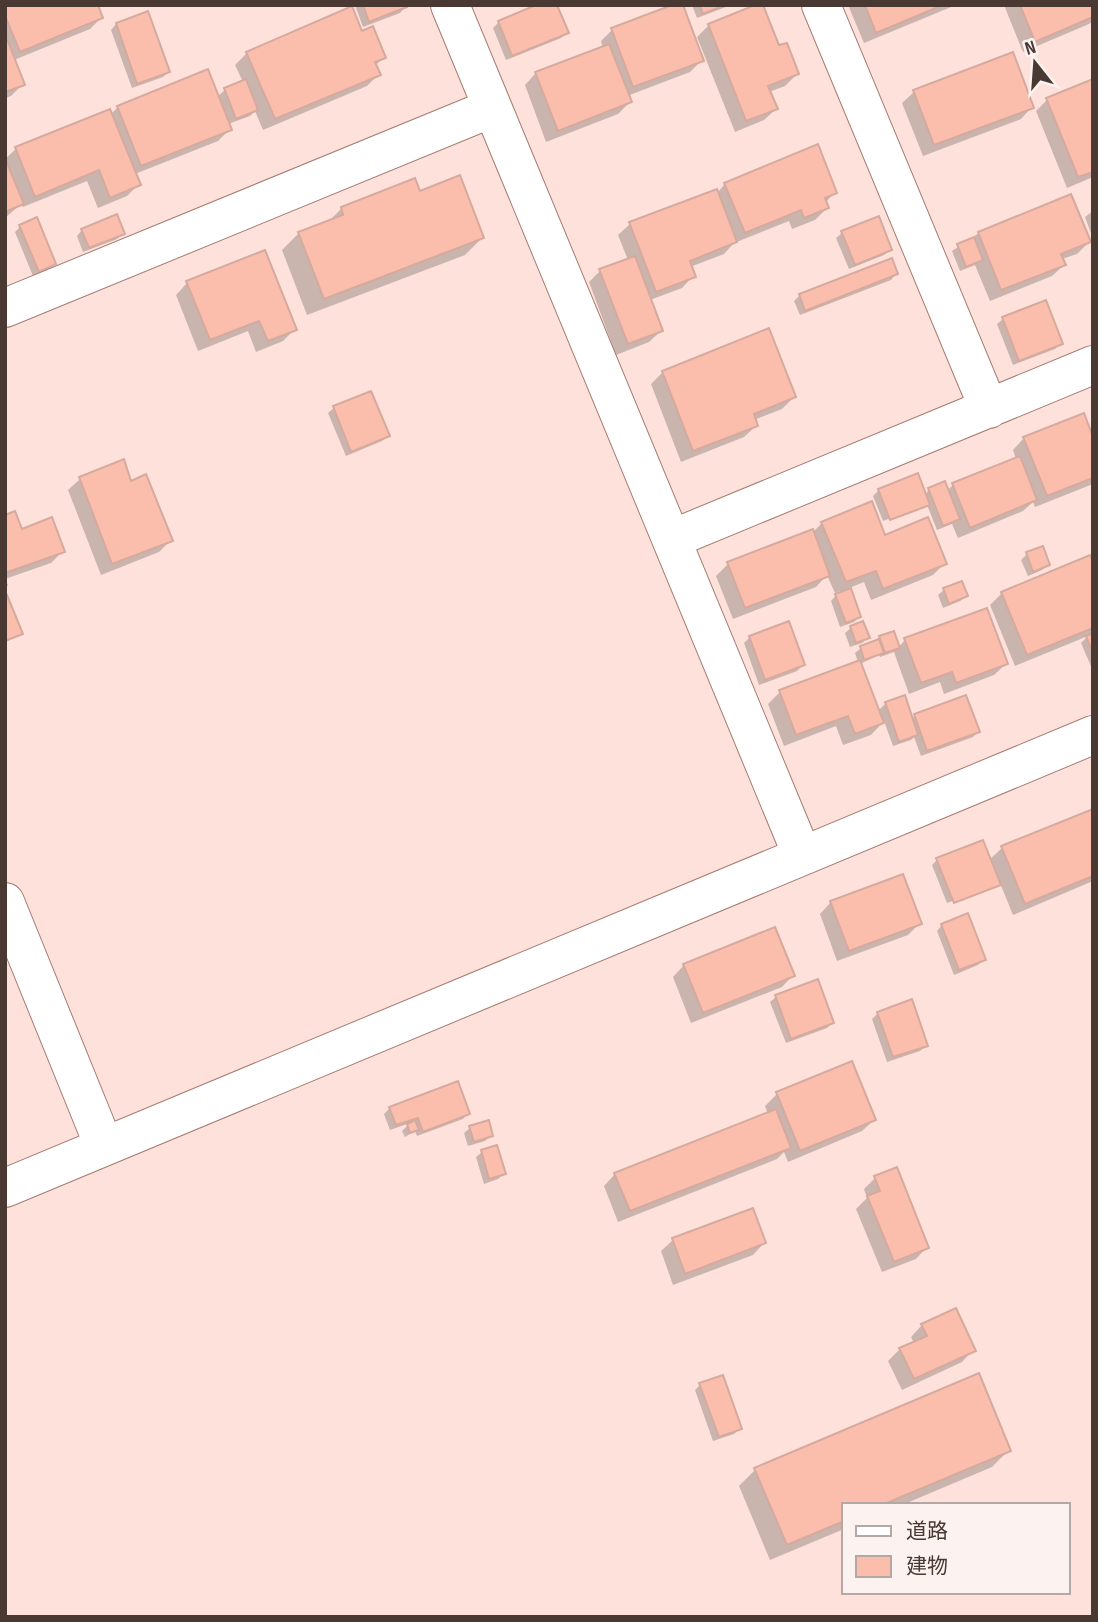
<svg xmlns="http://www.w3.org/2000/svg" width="1098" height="1622" font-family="'Sofia Sans Condensed','Noto Sans JP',sans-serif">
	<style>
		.shadow { fill: #0003 }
		.building { fill: #fbbdac; stroke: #d5aa9e; stroke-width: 2 }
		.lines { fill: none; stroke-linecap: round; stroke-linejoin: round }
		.minor-casing { stroke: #a57c71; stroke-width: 40 }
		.minor { stroke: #fff; stroke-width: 38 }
	</style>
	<rect width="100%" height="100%" fill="#fde1da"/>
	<!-- shadow -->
	<path class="shadow" d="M 5,5 L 101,18 L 90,29 L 14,60 L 23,84 L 11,96 L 5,98 Z
		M 355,5 L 405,5 L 405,7 L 400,13 L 363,27 Z
		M 692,5 L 731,5 L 697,18 Z
		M 848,5 L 956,5 L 864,43 Z
		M 1004,5 L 1093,5 L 1093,21 L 1089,24 L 1023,52 Z
		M 147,13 L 168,72 L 163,77 L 132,88 L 111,30 L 116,24 Z
		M 499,22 L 567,32 L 561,38 L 506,60 L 493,28 Z
		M 709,25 L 778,47 L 797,74 L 785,86 L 769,92 L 776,109 L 764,120 L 735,132 L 697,37 Z
		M 612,30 L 702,60 L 690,72 L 627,96 L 630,102 L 618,114 L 546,142 L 525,85 L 536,73 L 603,48 L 601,41 Z
		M 361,34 L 384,57 L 375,66 L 379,74 L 367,86 L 263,130 L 255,111 L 250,116 L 228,124 L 230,129 L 218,141 L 135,174 L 139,184 L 127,196 L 98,208 L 87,181 L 23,207 L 21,204 L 5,218 L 5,159 L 16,149 L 111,114 L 118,107 L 217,97 L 225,90 L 243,82 L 235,65 L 247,53 Z
		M 1093,81 L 1093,177 L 1067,188 L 1036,111 L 1047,100 Z
		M 914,92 L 1032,107 L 1021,119 L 923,156 L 902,103 Z
		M 725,184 L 835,192 L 825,203 L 827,208 L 815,220 L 792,229 L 789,221 L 734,243 L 724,254 L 690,267 L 693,276 L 682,288 L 650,300 L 661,331 L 649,342 L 616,355 L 589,282 L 600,271 L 628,260 L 618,235 L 630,224 L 717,193 Z
		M 419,193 L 482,238 L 465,255 L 307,315 L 282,250 L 299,233 L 327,223 L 342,208 Z
		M 1093,211 L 1093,239 L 1085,217 Z
		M 20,227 L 54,263 L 49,269 L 33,276 L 15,232 Z
		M 82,230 L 123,234 L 117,239 L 83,252 L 77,236 Z
		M 842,233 L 890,249 L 884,255 L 849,269 L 836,238 Z
		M 979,233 L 1089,242 L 1077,254 L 1062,259 L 1064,265 L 1052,276 L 990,301 L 975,265 L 960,271 L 952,251 Z
		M 896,274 L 891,280 L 800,315 L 794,301 L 800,295 Z
		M 187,283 L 295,329 L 283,341 L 256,352 L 248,331 L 198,351 L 176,295 Z
		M 1003,319 L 1061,344 L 1055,349 L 1013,365 L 997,324 Z
		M 663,372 L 794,397 L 782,409 L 754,420 L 756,426 L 744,437 L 681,462 L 651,384 Z
		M 334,408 L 388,436 L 382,441 L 346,456 L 328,413 Z
		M 1024,438 L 1093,441 L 1093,484 L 1035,507 L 1033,502 L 1023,511 L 958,538 L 952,524 L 937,530 L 927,505 L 923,509 L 923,505 L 883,521 L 873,496 L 879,490 L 924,495 L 929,490 L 947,491 L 953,485 L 1016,459 L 1013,450 Z
		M 80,479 L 130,483 L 170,541 L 159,552 L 101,575 L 68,490 Z
		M 5,517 L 21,531 L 63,551 L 51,563 L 5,579 L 8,585 L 5,588 Z
		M 822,523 L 884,537 L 945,563 L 933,575 L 871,600 L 864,582 L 849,588 L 859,617 L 854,622 L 840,627 L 831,601 L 840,591 L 835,593 L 827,575 L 816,587 L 733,619 L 716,576 L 728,564 L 812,533 Z
		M 1093,553 L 1093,671 L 1081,643 L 1088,636 L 1015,666 L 990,605 L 1002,593 L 1088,558 Z
		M 1027,554 L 1048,564 L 1042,570 L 1028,576 L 1021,560 Z
		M 961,583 L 966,596 L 960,601 L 943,608 L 938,595 L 944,590 Z
		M 851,628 L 868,637 L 862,643 L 850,647 L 845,633 Z
		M 750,637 L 803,665 L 797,671 L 759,685 L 744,643 Z
		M 880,637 L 898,648 L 905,640 L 1006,664 L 994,675 L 944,694 L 940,682 L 909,694 L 894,652 L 880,657 L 879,655 L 860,664 L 878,711 L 886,703 L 911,719 L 915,716 L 978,731 L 973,737 L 921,756 L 914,737 L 911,740 L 893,746 L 884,721 L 871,735 L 843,745 L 836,726 L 784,746 L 768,704 L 780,692 L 858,662 L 855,653 L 861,648 Z
		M 1093,811 L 1093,881 L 1013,915 L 1000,883 L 994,889 L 994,885 L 947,903 L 932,865 L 937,860 L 989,860 L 1002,848 Z
		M 831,902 L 920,923 L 908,935 L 837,961 L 820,914 Z
		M 942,925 L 984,959 L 978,965 L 954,975 L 937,931 Z
		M 684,965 L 793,975 L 782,987 L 691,1023 L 673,977 Z
		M 776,997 L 832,1023 L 827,1028 L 786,1043 L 770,1002 Z
		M 878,1013 L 926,1046 L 920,1051 L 887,1062 L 872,1019 Z
		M 851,1064 L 874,1120 L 862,1131 L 788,1162 L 784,1152 L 777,1159 L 618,1222 L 604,1186 L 615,1174 L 768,1114 L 765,1106 L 777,1094 Z
		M 390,1108 L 468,1113 L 463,1119 L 417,1136 L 415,1131 L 405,1137 L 402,1131 L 410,1123 L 390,1130 L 384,1114 Z
		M 470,1128 L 491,1135 L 485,1141 L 468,1146 L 464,1133 Z
		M 482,1152 L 504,1174 L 498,1179 L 484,1184 L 476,1157 Z
		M 875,1178 L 927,1247 L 916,1259 L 882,1272 L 856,1209 L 867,1198 L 864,1189 Z
		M 752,1210 L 764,1243 L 753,1255 L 673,1285 L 661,1251 L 673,1240 Z
		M 922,1325 L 973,1350 L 962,1362 L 902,1390 L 888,1361 L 900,1349 L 914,1343 L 911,1337 Z
		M 700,1385 L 740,1429 L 734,1434 L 713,1441 L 695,1390 Z
		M 1009,1450 L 992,1467 L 902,1505 L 844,1505 L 844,1529 L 770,1560 L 739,1486 L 755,1470 Z"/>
	<!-- building -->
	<path class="building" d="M 5,5 L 98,5 L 103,18 L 20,52 L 5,16 Z
		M 363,5 L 407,5 L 407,7 L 369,22 Z
		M 536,5 L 557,5 L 569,33 L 512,56 L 498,21 Z
		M 672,5 L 683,5 L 704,61 L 633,87 L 611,28 Z
		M 700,5 L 725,5 L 703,14 Z
		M 755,5 L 763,5 L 779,45 L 787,43 L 799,74 L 768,86 L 778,109 L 746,121 L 708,24 Z
		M 865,5 L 943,5 L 876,33 Z
		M 1020,5 L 1093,5 L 1093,17 L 1035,42 Z
		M 352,6 L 362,31 L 373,26 L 386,58 L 375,62 L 381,75 L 275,119 L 246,52 Z
		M 148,11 L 170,72 L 137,84 L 116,23 Z
		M 5,34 L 25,85 L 5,92 Z
		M 609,44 L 632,102 L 558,131 L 535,72 Z
		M 1013,52 L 1034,108 L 934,145 L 913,90 Z
		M 208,69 L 232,130 L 141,166 L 117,106 Z
		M 246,79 L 258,110 L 236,119 L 224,88 Z
		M 1093,79 L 1093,172 L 1078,177 L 1046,98 Z
		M 110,109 L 141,185 L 110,198 L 99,170 L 35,197 L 15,147 Z
		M 818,144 L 837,193 L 825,198 L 829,208 L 804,218 L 801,210 L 745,233 L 724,183 Z
		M 5,158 L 24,204 L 5,212 Z
		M 460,175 L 484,238 L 324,299 L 298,232 L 343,215 L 341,207 L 415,178 L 420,191 Z
		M 717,189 L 737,242 L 690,261 L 696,277 L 656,292 L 629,222 Z
		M 1071,194 L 1091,242 L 1061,254 L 1066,265 L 1001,290 L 978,232 Z
		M 117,214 L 125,234 L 89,248 L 81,229 Z
		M 879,216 L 892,250 L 855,265 L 841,231 Z
		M 37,217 L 56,264 L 39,272 L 19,225 Z
		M 974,237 L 983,260 L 966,267 L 957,244 Z
		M 265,250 L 297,330 L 268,341 L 259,321 L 210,340 L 186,281 Z
		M 635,256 L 663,331 L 628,344 L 599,269 Z
		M 892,258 L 898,274 L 805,311 L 799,294 Z
		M 1046,300 L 1063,344 L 1019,361 L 1002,317 Z
		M 769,328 L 796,397 L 754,414 L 758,426 L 693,451 L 662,371 Z
		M 371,391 L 390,436 L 351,452 L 333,406 Z
		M 1084,413 L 1093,437 L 1093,478 L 1047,496 L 1023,437 Z
		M 1020,456 L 1037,500 L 970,528 L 952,483 Z
		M 124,459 L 131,481 L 146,474 L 173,541 L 112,564 L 79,477 Z
		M 918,473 L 930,505 L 890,520 L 878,489 Z
		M 945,481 L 960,519 L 943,526 L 928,488 Z
		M 872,501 L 885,535 L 928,517 L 947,564 L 883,589 L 876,571 L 846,582 L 821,522 Z
		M 15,511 L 22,529 L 52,517 L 65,552 L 5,573 L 5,515 Z
		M 813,529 L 830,576 L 745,608 L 727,562 Z
		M 1043,546 L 1050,565 L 1033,572 L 1026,552 Z
		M 1090,555 L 1093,561 L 1093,628 L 1027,655 L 1001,592 Z
		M 962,581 L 968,596 L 949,604 L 943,588 Z
		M 851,588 L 861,617 L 846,623 L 835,594 Z
		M 7,595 L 23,634 L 5,641 L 5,596 Z
		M 987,608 L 1008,664 L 956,683 L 952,672 L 921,683 L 904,638 Z
		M 789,621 L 805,665 L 765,680 L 749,636 Z
		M 863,621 L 870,638 L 856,643 L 850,626 Z
		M 894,631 L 900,648 L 885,653 L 879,636 Z
		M 1093,633 L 1093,653 L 1086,636 Z
		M 879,639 L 884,653 L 864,660 L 860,646 Z
		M 860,660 L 884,723 L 855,734 L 848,716 L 796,735 L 779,690 Z
		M 905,695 L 918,735 L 899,742 L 885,702 Z
		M 966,695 L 980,732 L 927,751 L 914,714 Z
		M 1093,809 L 1093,876 L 1025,904 L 1001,846 Z
		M 983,840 L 1001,885 L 954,903 L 936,858 Z
		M 903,874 L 922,924 L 849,951 L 830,901 Z
		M 968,913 L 986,960 L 959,970 L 941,924 Z
		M 775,927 L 795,976 L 703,1013 L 683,964 Z
		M 818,979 L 834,1023 L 791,1039 L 775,995 Z
		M 912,999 L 928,1046 L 893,1057 L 877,1012 Z
		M 852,1061 L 876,1120 L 800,1151 L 776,1092 Z
		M 458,1081 L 470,1114 L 423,1132 L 418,1118 L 396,1125 L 389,1107 Z
		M 776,1109 L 791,1148 L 630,1211 L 614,1173 Z
		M 415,1120 L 419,1130 L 410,1133 L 407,1124 Z
		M 489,1120 L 493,1136 L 474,1142 L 469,1126 Z
		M 497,1145 L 506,1174 L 489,1179 L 481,1150 Z
		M 897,1167 L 929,1248 L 894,1262 L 867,1196 L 880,1191 L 874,1176 Z
		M 753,1208 L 766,1243 L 685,1274 L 672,1238 Z
		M 956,1308 L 976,1351 L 914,1379 L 899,1348 L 927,1336 L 921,1324 Z
		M 979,1373 L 1011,1451 L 882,1505 L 844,1505 L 844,1521 L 787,1545 L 754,1468 Z
		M 723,1375 L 742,1429 L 719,1437 L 699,1383 Z"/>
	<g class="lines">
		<!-- minor casing -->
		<g class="minor-casing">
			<path id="minor" d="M 450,5 L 802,855
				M 821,5 L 989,409
				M 5,308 L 492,108
				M 672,539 L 1093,365
				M 5,902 L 104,1146
				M 5,1188 L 1093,735"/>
		</g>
		<!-- minor -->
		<use href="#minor" class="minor"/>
	</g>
	<!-- border -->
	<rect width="1098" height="1622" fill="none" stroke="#4a3833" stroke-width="14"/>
	<!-- legend -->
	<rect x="842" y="1503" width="228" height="91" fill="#fcf3f0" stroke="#b5a8a4" stroke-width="2"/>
	<rect x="856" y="1526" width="35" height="10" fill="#ffffff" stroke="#b5a8a4" stroke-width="2"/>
	<text x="906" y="1538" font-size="21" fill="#4a3833">道路</text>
	<rect x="856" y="1556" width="35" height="21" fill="#fbbdac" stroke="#b5a8a4" stroke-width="2"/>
	<text x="906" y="1573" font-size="21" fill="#4a3833">建物</text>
	<!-- north arrow -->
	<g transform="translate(1035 63) rotate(343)" stroke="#fcf3f0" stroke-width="5" paint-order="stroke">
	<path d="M0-5L12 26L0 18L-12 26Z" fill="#4a3833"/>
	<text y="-10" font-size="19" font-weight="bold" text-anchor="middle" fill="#4a3833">N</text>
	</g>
</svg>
